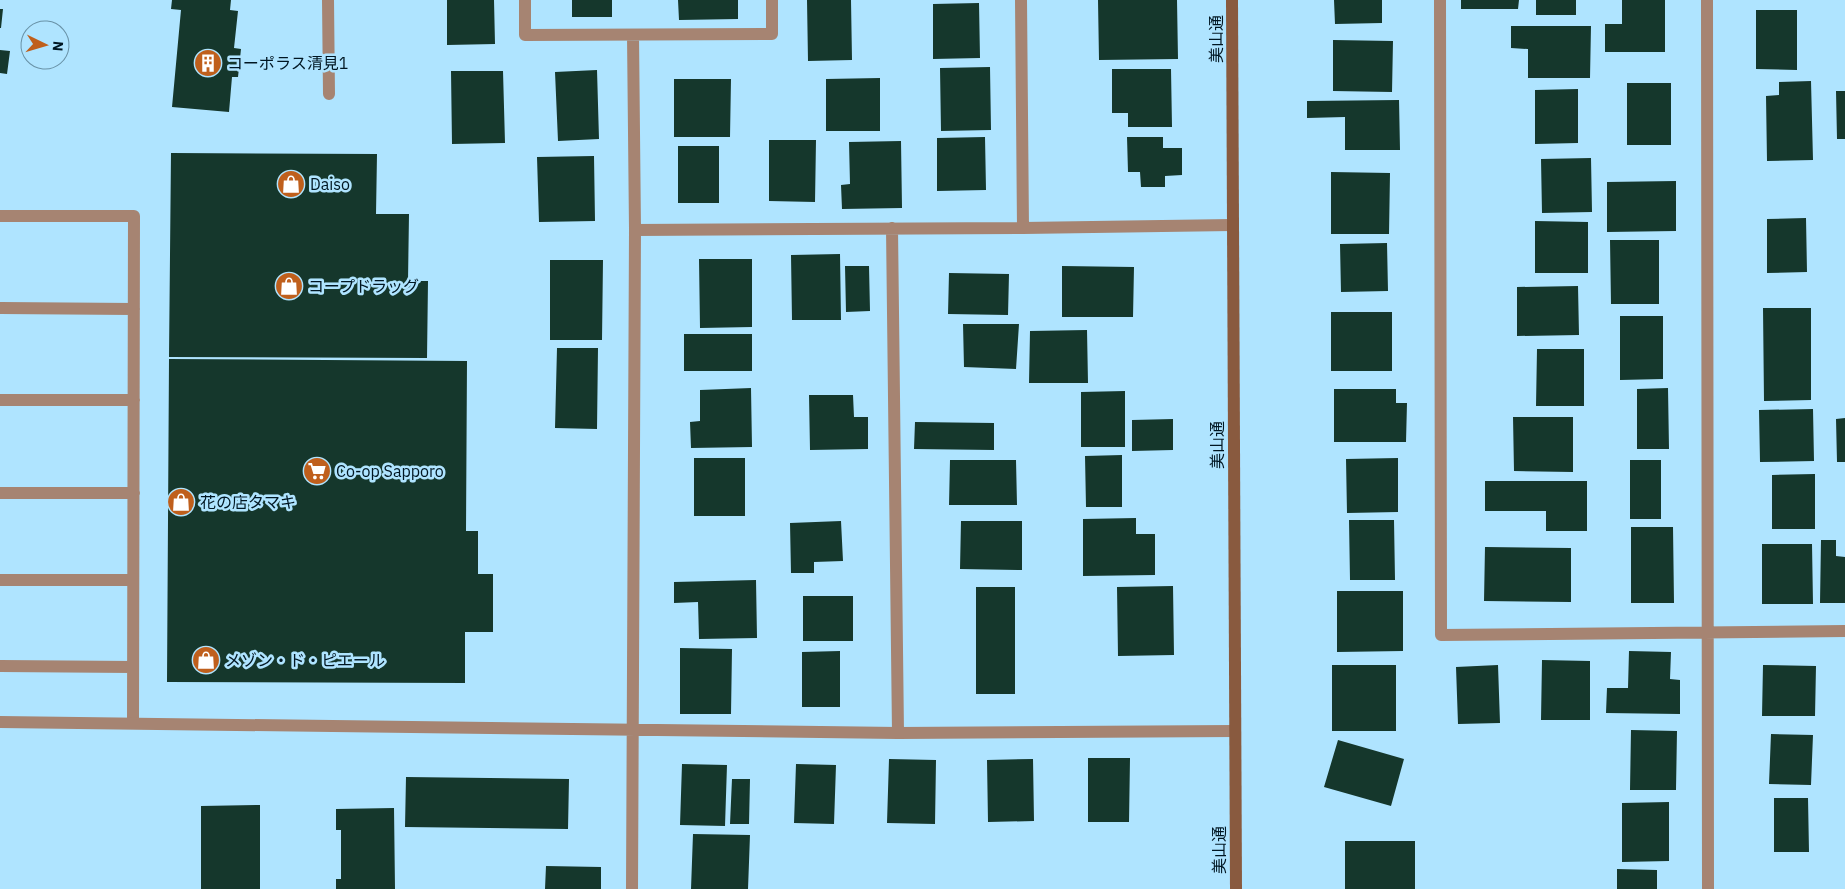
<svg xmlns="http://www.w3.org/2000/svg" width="1845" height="889" font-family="'IBM Plex Sans','Noto Sans JP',sans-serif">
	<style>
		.building { fill: #15372c }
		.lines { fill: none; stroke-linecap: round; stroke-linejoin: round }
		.lane { stroke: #a68472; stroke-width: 12 }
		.street { stroke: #a68472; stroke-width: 12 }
		.secondary { stroke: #895a3f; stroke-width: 12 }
		.labels { text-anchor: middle; stroke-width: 5; stroke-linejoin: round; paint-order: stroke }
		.street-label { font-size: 16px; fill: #001622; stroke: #afe4ff }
		.poi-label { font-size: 16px; fill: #001622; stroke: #afe4ff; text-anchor: start }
	</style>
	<rect width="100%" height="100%" fill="#afe4ff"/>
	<!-- building -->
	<path class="building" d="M 172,0 L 231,0 L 230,10 L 238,11 L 234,48 L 241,49 L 238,77 L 232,77 L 229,112 L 172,107 L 181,10 L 171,9 Z
		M 447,0 L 494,0 L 495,44 L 447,45 Z
		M 572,0 L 612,0 L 612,17 L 572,17 Z
		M 678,0 L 738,0 L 738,19 L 679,20 Z
		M 807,0 L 851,0 L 852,60 L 808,61 Z
		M 1098,0 L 1177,0 L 1178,59 L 1099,60 Z
		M 1334,0 L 1382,0 L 1382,23 L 1335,24 Z
		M 1461,0 L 1519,0 L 1518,9 L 1461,9 Z
		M 1536,0 L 1576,0 L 1576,15 L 1536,15 Z
		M 1622,0 L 1665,0 L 1665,52 L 1605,52 L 1605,24 L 1622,24 Z
		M 979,3 L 980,58 L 933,59 L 933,4 Z
		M 0,9 L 3,9 L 1,28 L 0,28 Z
		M 1756,10 L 1797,10 L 1797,70 L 1756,69 Z
		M 1511,26 L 1591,26 L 1590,78 L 1528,78 L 1528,49 L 1511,48 Z
		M 1333,40 L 1393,41 L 1392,92 L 1333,91 Z
		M 0,50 L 10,51 L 7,74 L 0,73 Z
		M 990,67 L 991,130 L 941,131 L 940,68 Z
		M 1112,69 L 1171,69 L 1172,127 L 1128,127 L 1128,113 L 1112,113 Z
		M 597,70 L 599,139 L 558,141 L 555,72 Z
		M 451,71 L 503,71 L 505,143 L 452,144 Z
		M 880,78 L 880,131 L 826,131 L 826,79 Z
		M 674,79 L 731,79 L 730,137 L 674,137 Z
		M 1811,81 L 1813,160 L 1767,161 L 1766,96 L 1779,95 L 1779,82 Z
		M 1627,83 L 1671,83 L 1671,145 L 1627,145 Z
		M 1578,89 L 1578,143 L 1535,144 L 1535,90 Z
		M 1836,91 L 1845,91 L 1845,139 L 1837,139 Z
		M 1399,100 L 1400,150 L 1345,150 L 1345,117 L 1307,118 L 1307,101 Z
		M 985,137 L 986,190 L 937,191 L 937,138 Z
		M 1127,137 L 1163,137 L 1163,148 L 1182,148 L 1182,175 L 1165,176 L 1165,187 L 1141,187 L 1140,172 L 1128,172 Z
		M 769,140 L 816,140 L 815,202 L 769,201 Z
		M 901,141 L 902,208 L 842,209 L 841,185 L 850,184 L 849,142 Z
		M 678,146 L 719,146 L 719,203 L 678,203 Z
		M 171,153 L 377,154 L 376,214 L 409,214 L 408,281 L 428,281 L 427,358 L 169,357 Z
		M 594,156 L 595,221 L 539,222 L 537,157 Z
		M 1591,158 L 1592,212 L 1542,213 L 1541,159 Z
		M 1331,172 L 1390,173 L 1389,234 L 1331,234 Z
		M 1676,181 L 1676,231 L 1607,232 L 1607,182 Z
		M 1806,218 L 1807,272 L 1767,273 L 1767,219 Z
		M 1535,221 L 1588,222 L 1588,273 L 1535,273 Z
		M 1610,240 L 1659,240 L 1659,304 L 1611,304 Z
		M 1387,243 L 1388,291 L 1341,292 L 1340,244 Z
		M 840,254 L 841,320 L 792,320 L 791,255 Z
		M 699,259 L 752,259 L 752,327 L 700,328 Z
		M 550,260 L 603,260 L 602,340 L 550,340 Z
		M 845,266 L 869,266 L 870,311 L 846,312 Z
		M 1062,266 L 1134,267 L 1133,317 L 1062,317 Z
		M 949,273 L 1009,274 L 1008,315 L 948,314 Z
		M 1578,286 L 1579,335 L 1517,336 L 1517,287 Z
		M 1763,308 L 1811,308 L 1811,400 L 1764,401 Z
		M 1331,312 L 1392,312 L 1392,371 L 1331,371 Z
		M 1620,316 L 1663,316 L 1663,379 L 1620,380 Z
		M 963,324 L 1019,324 L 1016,369 L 964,367 Z
		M 1087,330 L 1088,383 L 1029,383 L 1030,331 Z
		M 684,334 L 752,334 L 752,371 L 684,371 Z
		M 557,348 L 598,348 L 597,429 L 555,428 Z
		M 1537,349 L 1584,349 L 1584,406 L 1536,406 Z
		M 169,359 L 467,361 L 466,531 L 478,531 L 478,574 L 493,574 L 493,632 L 465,632 L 465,683 L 167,682 Z
		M 751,388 L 752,447 L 691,448 L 690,422 L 700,421 L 700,390 Z
		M 1668,388 L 1669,449 L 1637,449 L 1637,389 Z
		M 1334,389 L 1396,389 L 1396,403 L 1407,403 L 1406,442 L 1334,442 Z
		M 1125,391 L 1125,447 L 1081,447 L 1081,392 Z
		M 809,395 L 853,395 L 854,417 L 868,417 L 868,449 L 810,450 Z
		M 1813,409 L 1814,461 L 1760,462 L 1759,410 Z
		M 1513,417 L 1573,417 L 1573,472 L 1514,471 Z
		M 1845,418 L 1845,462 L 1837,462 L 1836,419 Z
		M 1173,419 L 1173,450 L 1132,451 L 1132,420 Z
		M 915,422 L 994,423 L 994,450 L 914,449 Z
		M 1122,455 L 1122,507 L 1086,507 L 1085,456 Z
		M 694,458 L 745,458 L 745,516 L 694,516 Z
		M 1398,458 L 1398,512 L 1347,513 L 1346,459 Z
		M 950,460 L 1016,460 L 1017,505 L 949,505 Z
		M 1630,460 L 1661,460 L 1661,519 L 1630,519 Z
		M 1815,474 L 1815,529 L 1772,529 L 1772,475 Z
		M 1485,481 L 1587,481 L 1587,531 L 1546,531 L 1546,511 L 1485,511 Z
		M 1136,518 L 1136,534 L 1155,534 L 1155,575 L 1083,576 L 1083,519 Z
		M 1349,520 L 1394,520 L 1395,580 L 1350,580 Z
		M 841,521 L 843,561 L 814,562 L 814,573 L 791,573 L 790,523 Z
		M 961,521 L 1022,521 L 1022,570 L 960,569 Z
		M 1631,527 L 1673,527 L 1674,603 L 1631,603 Z
		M 1821,540 L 1836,540 L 1836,556 L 1845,557 L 1845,603 L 1820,603 Z
		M 1762,544 L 1812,544 L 1813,604 L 1762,604 Z
		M 1485,547 L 1571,548 L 1571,602 L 1484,601 Z
		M 756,580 L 757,638 L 699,639 L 698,602 L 674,603 L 674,582 Z
		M 1173,586 L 1174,655 L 1118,656 L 1117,587 Z
		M 976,587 L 1015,587 L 1015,694 L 976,694 Z
		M 1337,591 L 1403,591 L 1403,651 L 1337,652 Z
		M 803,596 L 853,596 L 853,641 L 803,641 Z
		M 680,648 L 732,649 L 731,714 L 680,714 Z
		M 840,651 L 840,707 L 802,707 L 802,652 Z
		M 1629,651 L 1671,652 L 1670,679 L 1680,680 L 1680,714 L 1606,713 L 1607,688 L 1628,688 Z
		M 1542,660 L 1590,661 L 1590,720 L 1541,720 Z
		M 1332,665 L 1396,665 L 1396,731 L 1332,731 Z
		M 1498,665 L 1500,723 L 1458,724 L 1456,667 Z
		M 1763,665 L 1816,666 L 1815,716 L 1762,716 Z
		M 1631,730 L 1677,731 L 1676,790 L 1630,790 Z
		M 1771,734 L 1813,735 L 1811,785 L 1769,784 Z
		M 1338,740 L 1404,759 L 1391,806 L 1324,787 Z
		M 1088,758 L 1130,758 L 1129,822 L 1088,822 Z
		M 889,759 L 936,760 L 935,824 L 887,823 Z
		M 1033,759 L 1034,821 L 988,822 L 987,760 Z
		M 682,764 L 727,765 L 725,826 L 680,825 Z
		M 796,764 L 836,765 L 834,824 L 794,823 Z
		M 406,777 L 569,779 L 568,829 L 405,827 Z
		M 732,779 L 750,779 L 749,824 L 730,824 Z
		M 1774,798 L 1808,798 L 1809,852 L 1774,852 Z
		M 1669,802 L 1669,861 L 1622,862 L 1622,803 Z
		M 260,805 L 260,889 L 201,889 L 201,806 Z
		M 394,808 L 395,889 L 336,889 L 336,879 L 341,879 L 341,830 L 336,830 L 336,809 Z
		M 693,834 L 750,835 L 748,889 L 691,889 Z
		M 1345,841 L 1415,841 L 1415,889 L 1345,889 Z
		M 546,866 L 601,867 L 601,889 L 545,889 Z
		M 1617,869 L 1657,870 L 1657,889 L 1617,889 Z"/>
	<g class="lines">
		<!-- lane -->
		<path class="lane" d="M 328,0 L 329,94
			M 0,216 L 134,216 L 133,723
			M 0,308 L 134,309
			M 0,400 L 134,400
			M 0,493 L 134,493
			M 0,580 L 133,580
			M 0,666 L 133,667"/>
		<!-- street -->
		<path class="street" d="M 525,0 L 525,35 L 772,34 L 772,0
			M 1021,0 L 1023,228
			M 1440,0 L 1441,635 L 1845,631
			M 1707,0 L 1708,889
			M 892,228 L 898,733
			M 635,230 L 1023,228 L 1232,225
			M 0,722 L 898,733 L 1235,731
			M 632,889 L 635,230 L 633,35"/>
		<!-- secondary -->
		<path class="secondary" d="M 1232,0 L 1236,889"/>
	</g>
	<!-- icons -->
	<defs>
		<g id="building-disc" transform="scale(1.4375)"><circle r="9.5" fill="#bf5f1c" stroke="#afe4ff"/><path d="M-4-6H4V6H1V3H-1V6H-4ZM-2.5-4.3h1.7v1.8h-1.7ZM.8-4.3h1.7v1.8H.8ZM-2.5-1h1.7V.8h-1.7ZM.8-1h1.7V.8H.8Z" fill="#fff"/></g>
		<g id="shop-disc" transform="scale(1.4375)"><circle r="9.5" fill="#bf5f1c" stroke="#afe4ff"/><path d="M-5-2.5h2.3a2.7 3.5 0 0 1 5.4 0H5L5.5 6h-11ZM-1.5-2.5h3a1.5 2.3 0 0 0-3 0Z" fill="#fff"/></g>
		<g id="supermarket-disc" transform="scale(1.4375)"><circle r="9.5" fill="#bf5f1c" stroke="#afe4ff"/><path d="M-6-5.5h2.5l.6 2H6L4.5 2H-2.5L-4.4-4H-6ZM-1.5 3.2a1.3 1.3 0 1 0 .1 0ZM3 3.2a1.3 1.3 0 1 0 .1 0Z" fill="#fff"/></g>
	</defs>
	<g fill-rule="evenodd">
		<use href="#building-disc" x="208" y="63"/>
		<use href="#shop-disc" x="291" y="184"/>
		<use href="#shop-disc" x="289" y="286"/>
		<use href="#supermarket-disc" x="317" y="471"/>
		<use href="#shop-disc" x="181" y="502"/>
		<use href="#shop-disc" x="206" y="660"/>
	</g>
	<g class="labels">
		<!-- street labels -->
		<g class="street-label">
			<text transform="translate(1216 39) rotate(-90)" y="6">美山通</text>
			<text transform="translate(1217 445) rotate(-90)" y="6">美山通</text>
			<text transform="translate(1219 850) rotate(-90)" y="6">美山通</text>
		</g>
		<!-- poi labels -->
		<g class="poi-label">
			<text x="227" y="69">コーポラス清見1</text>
			<text x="310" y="190">Daiso</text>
			<text x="308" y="292">コープドラッグ</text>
			<text x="336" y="477">Co-op Sapporo</text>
			<text x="200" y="508">花の店タマキ</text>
			<text x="225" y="666">メゾン・ド・ピエール</text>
		</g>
	</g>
	<!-- north arrow -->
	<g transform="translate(45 45) rotate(95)"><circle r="24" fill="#afe4ff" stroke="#6992a7"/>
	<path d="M0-4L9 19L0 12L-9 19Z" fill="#bf5f1c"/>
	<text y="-8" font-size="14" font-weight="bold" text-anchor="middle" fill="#001622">N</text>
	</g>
</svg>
